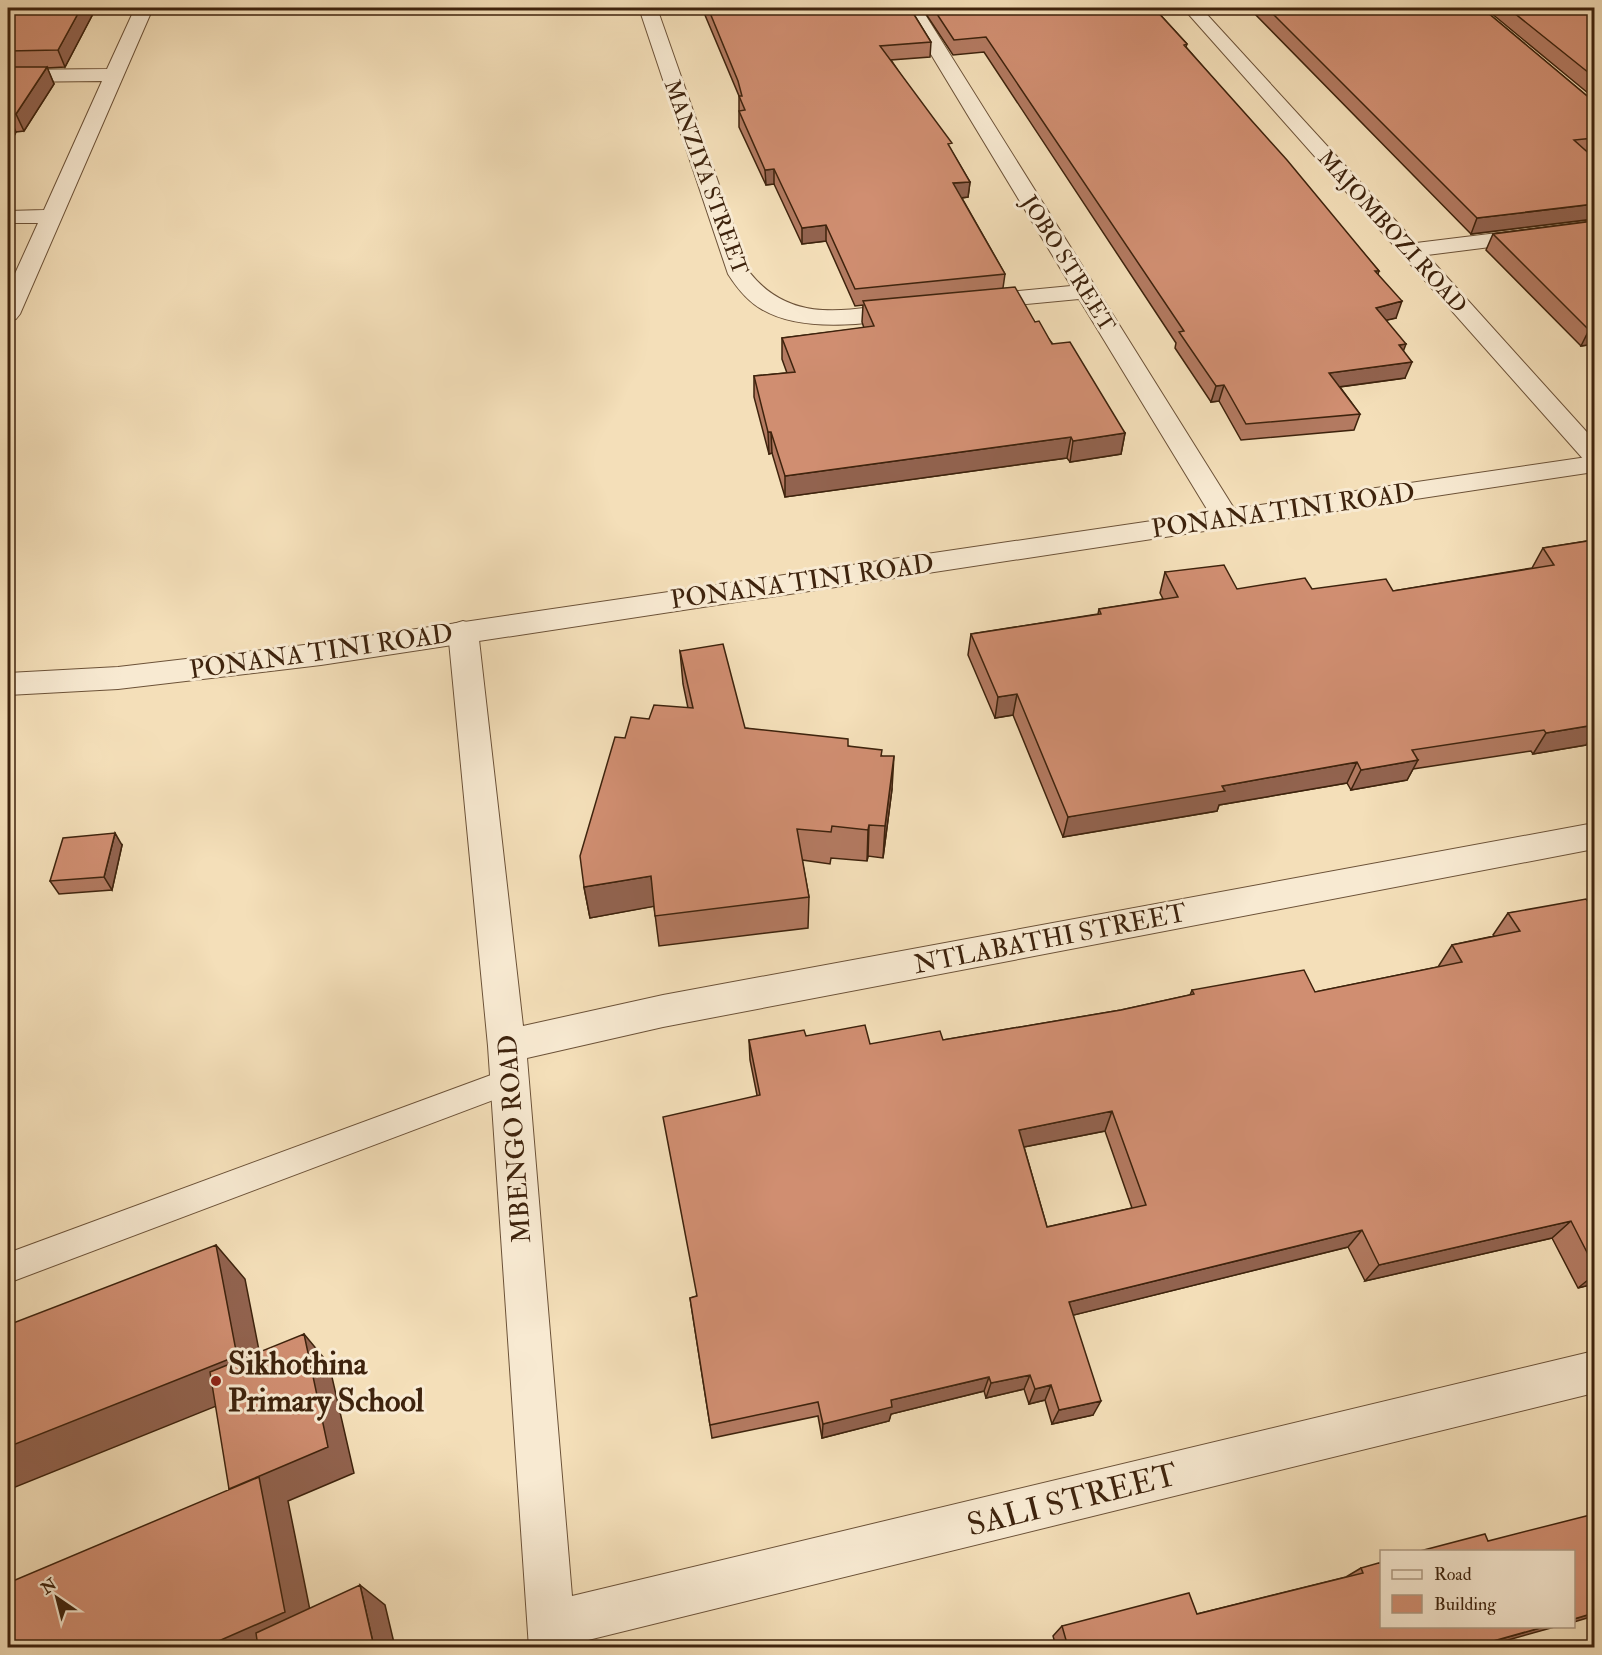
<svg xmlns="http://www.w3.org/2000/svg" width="1602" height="1655" font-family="'IM FELL Double Pica',serif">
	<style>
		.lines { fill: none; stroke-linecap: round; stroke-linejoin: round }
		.service-casing { stroke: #6c5238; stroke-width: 2 }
		.minor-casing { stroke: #6c5238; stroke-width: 2 }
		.tertiary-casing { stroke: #6c5238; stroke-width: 2 }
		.service { fill: #f8ead2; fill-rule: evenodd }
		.minor { fill: #f8ead2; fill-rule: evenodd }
		.tertiary { fill: #f8ead2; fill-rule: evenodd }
		.wall { fill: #b37a61; stroke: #3e230d; stroke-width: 1.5; fill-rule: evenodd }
		.shaded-wall { fill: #92634f; stroke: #3e230d; stroke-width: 1.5 }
		.building { fill: #d08e71; stroke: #3e230d; stroke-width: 1.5; fill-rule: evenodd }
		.poi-dot { fill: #8f2418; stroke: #f8ead2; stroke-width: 2 }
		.labels { text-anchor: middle; stroke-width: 6; stroke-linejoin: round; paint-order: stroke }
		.far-street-label { font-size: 22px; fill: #3e230d; stroke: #f8ead2 }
		.street-label { font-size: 26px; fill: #3e230d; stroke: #f8ead2 }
		.near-poi-label { font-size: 32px; font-weight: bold; fill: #3e230d; stroke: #f8ead2; text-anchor: start }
		.near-street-label { font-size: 32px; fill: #3e230d; stroke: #f8ead2 }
	</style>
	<rect width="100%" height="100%" fill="#f4dfb9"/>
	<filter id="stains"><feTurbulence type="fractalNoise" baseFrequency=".00333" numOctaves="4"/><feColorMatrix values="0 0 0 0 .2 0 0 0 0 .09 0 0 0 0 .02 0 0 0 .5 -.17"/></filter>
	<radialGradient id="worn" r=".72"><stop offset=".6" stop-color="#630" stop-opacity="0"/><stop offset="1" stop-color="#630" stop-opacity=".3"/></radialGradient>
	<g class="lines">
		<!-- service casing -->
		<g class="service-casing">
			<path id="service" d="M 510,1068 L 520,1072 L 525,1081 L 520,1090 L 8,1283 L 8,1253 Z"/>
		</g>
		<!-- minor casing -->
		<g class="minor-casing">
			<path id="minor" d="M 135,8 L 153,8 L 20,314 L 16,319 L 8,321 L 8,289 L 38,223 L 8,223 L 8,211 L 44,210 L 102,81 L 8,82 L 8,70 L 107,69 Z
				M 639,8 L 657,8 L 750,273 C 792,325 848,310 907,302 L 915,304 L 919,309 L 915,314 C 873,325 803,333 763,310 C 748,302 737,288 728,274 Z
				M 903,8 L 921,8 L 1240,518 L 1236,524 L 1226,527 L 1216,524 L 1079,299 L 976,309 L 968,307 L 964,302 L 968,297 L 976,295 L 1071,286 Z
				M 1183,8 L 1201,8 L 1416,243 L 1594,221 L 1594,234 L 1427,255 L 1594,440 L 1594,463 L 1585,461 Z
				M 463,621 L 473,624 L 478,631 L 523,1026 L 663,995 L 1594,823 L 1594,849 L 663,1027 L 527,1058 L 572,1596 L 1594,1351 L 1594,1393 L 576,1643 L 575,1648 L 529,1648 L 488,1046 L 448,631 L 453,624 Z"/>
		</g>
		<!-- tertiary casing -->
		<g class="tertiary-casing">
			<path id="tertiary" d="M 1594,456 L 1594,472 L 321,665 L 118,689 L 8,695 L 8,673 L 118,667 L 321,643 Z"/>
		</g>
		<!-- service -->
		<use href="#service" class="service"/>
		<!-- minor -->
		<use href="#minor" class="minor"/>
		<!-- tertiary -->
		<use href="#tertiary" class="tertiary"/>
	</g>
	<!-- wall -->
	<path class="wall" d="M 8,8 L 96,8 L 65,67 L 47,68 L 54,84 L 24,131 L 16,132 L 8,148 Z
		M 702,8 L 910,8 L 931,42 L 930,57 L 891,60 L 951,150 L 970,182 L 968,197 L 962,198 L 1005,274 L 1003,288 L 1035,322 L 1125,433 L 1121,454 L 1070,462 L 1067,458 L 785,497 L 772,453 L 769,454 L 754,397 L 754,376 L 787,373 L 782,359 L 782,338 L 864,328 L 862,322 L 863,305 L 855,306 L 826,241 L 802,244 L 774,184 L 766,185 L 739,127 L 739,96 Z
		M 922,8 L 1154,8 L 1187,44 L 1186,47 L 1379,271 L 1378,274 L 1396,318 L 1386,320 L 1403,351 L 1405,378 L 1340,387 L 1360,414 L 1354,430 L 1241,440 L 1219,401 L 1211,402 L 1175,348 L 1176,343 L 984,52 L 953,55 Z
		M 1249,8 L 1482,8 L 1592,100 L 1594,101 L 1594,153 L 1590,153 L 1594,158 L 1594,219 L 1471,234 Z
		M 1485,8 L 1594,8 L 1594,98 Z
		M 1594,221 L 1594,344 L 1581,346 L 1486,250 L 1493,234 Z
		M 1594,540 L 1594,740 L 1589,741 L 1586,745 L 1533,754 L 1531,751 L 1413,769 L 1407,780 L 1351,790 L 1347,783 L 1219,805 L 1217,811 L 1063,837 L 1013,715 L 995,718 L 968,655 L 971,634 L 1098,614 L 1099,609 L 1163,599 L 1160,593 L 1165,572 L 1237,589 L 1393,591 L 1532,568 L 1543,548 Z
		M 680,651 L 745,728 L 848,746 L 882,756 L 892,789 L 883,858 L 868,856 L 867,861 L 831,858 L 830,864 L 802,860 L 809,897 L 808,928 L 659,946 L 654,906 L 590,918 L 584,887 L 649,719 L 688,708 L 683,684 Z
		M 122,845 L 112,890 L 59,894 L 50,881 Z
		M 1594,903 L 1594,1284 L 1578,1288 L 1552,1238 L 1365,1281 L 1348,1247 L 1073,1315 L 1093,1415 L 1052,1424 L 1045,1400 L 1029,1404 L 1024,1389 L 986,1398 L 984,1391 L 891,1414 L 889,1421 L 822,1438 L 818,1416 L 712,1438 L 690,1298 L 697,1296 L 757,1095 L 750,1060 L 749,1040 L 806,1036 L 870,1044 L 943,1040 L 1121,1010 L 1190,995 L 1192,990 L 1315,992 L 1438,967 L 1452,945 L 1494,936 L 1493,935 L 1508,913 ZM 1105,1131 L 1132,1208 L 1047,1227 L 1024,1147 Z
		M 1361,1568 L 1483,1647 L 1056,1647 L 1053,1636 L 1062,1626 L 1197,1614 L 1346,1577 Z"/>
	<!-- shaded-wall -->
	<path class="shaded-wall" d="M 81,8 L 96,8 L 65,67 L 58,50 Z
		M 47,67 L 54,84 L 24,131 L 16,114 Z
		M 8,114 L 16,132 L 8,148 Z
		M 774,169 L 774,184 L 766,185 L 765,170 Z
		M 970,182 L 968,197 L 952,199 L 953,183 Z
		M 1594,204 L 1594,219 L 1471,234 L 1477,218 Z
		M 826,225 L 826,241 L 802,244 L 802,228 Z
		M 1402,301 L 1396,318 L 1370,324 L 1376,308 Z
		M 1594,329 L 1594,344 L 1581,346 L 1589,330 Z
		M 1406,344 L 1400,360 L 1399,345 Z
		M 1412,362 L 1405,378 L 1323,389 L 1329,373 Z
		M 1224,385 L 1219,401 L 1211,402 L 1216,386 Z
		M 768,432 L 771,432 L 772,453 L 769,454 Z
		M 1125,433 L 1121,454 L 1070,462 L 1073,441 Z
		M 1071,437 L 1067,458 L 785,497 L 785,476 Z
		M 1017,694 L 1013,715 L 995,718 L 998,697 Z
		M 1594,725 L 1594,732 L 1586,745 L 1533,754 L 1546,733 Z
		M 894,756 L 892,789 L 883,858 L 885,826 Z
		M 1418,760 L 1407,780 L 1351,790 L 1361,770 Z
		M 1357,762 L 1347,783 L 1219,805 L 1217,811 L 1063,837 L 1068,817 L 1222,786 Z
		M 869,825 L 868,856 L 867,861 L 868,830 Z
		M 115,833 L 122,845 L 112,890 L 104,877 Z
		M 651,876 L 656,906 L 590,918 L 584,887 Z
		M 1112,1111 L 1105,1131 L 1014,1149 L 1019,1130 Z
		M 1571,1221 L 1552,1238 L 1365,1281 L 1379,1265 Z
		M 1362,1230 L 1348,1247 L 1062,1318 L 1069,1302 Z
		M 216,1245 L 245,1279 L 266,1386 L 8,1490 L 8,1447 Z
		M 1594,1275 L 1594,1284 L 1578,1288 Z
		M 304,1334 L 329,1364 L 354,1473 L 288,1501 L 314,1630 L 276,1647 L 205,1647 L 229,1489 Z
		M 1030,1375 L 1024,1389 L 986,1398 L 991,1383 Z
		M 989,1377 L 984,1391 L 891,1414 L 889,1421 L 822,1438 L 823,1424 L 891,1400 Z
		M 1051,1385 L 1045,1400 L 1029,1404 L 1035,1389 Z
		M 1101,1401 L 1093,1415 L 1052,1424 L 1059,1410 Z
		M 360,1585 L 385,1605 L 395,1647 L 374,1647 Z
		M 1594,1613 L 1594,1616 L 1574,1622 L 1574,1619 Z
		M 1547,1626 L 1558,1626 L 1483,1647 L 1472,1647 Z"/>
	<!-- building -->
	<path class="building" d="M 8,8 L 81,8 L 58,50 L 8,51 Z
		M 708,8 L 910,8 L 931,42 L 880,46 L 952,143 L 948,144 L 970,182 L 953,183 L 1005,274 L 855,289 L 826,225 L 802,228 L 774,169 L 765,170 L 739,111 L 745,110 L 739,96 L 742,96 L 738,81 Z
		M 933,8 L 1154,8 L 1187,44 L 1184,45 L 1287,160 L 1379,271 L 1375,271 L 1402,301 L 1376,308 L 1406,344 L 1399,345 L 1412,362 L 1329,373 L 1360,414 L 1246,424 L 1224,385 L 1216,386 L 1179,332 L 1184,331 L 986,37 L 954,40 Z
		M 1267,8 L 1482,8 L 1592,100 L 1594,101 L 1594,138 L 1574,140 L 1594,158 L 1594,204 L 1477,218 Z
		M 1508,8 L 1594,8 L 1594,77 Z
		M 8,67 L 47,67 L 16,114 L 8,114 L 8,116 Z
		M 1594,221 L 1594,329 L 1589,330 L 1493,234 Z
		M 1015,287 L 1035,322 L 1039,321 L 1052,344 L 1070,342 L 1125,433 L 1073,441 L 1071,437 L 785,476 L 771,432 L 768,432 L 754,376 L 795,372 L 782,338 L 874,326 L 863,301 Z
		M 1594,540 L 1594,725 L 1546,733 L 1544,730 L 1412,750 L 1418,760 L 1361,770 L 1357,762 L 1222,786 L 1225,791 L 1068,817 L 1017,694 L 998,697 L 971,634 L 1101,614 L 1099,609 L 1178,597 L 1165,572 L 1224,565 L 1237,589 L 1305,578 L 1312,589 L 1386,579 L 1393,591 L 1554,565 L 1543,548 Z
		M 723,644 L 745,728 L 848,739 L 848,746 L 882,750 L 881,756 L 894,756 L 885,826 L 869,825 L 868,830 L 832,826 L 831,832 L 797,829 L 809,897 L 655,916 L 651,876 L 584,887 L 580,856 L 615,737 L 625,738 L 631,717 L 649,719 L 654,705 L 693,708 L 680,651 Z
		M 115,833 L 104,877 L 50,881 L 63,838 Z
		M 1586,899 L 1589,903 L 1594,903 L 1594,1266 L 1571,1221 L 1379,1265 L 1362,1230 L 1069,1302 L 1101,1401 L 1059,1410 L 1051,1385 L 1035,1389 L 1030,1375 L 991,1383 L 989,1377 L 891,1400 L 892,1407 L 823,1424 L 818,1402 L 710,1425 L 690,1298 L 697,1296 L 663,1117 L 760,1095 L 749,1040 L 804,1030 L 806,1036 L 865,1025 L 870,1044 L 940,1031 L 943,1040 L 1121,1010 L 1194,994 L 1192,990 L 1304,970 L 1315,992 L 1462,962 L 1452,945 L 1520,931 L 1508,913 ZM 1112,1111 L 1146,1205 L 1047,1227 L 1019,1130 Z
		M 216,1245 L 237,1356 L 8,1447 L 8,1325 Z
		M 304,1334 L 328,1447 L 229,1489 L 210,1372 Z
		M 259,1477 L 285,1612 L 205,1647 L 8,1647 L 8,1583 Z
		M 1594,1514 L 1594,1613 L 1574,1619 L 1574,1551 L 1420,1551 L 1485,1534 L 1488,1541 Z
		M 1382,1562 L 1382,1626 L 1547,1626 L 1472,1647 L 1067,1647 L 1068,1647 L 1062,1626 L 1189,1593 L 1197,1614 L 1363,1573 L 1361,1568 Z
		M 360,1585 L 374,1647 L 258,1647 L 256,1633 Z"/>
	<!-- markers -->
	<circle class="poi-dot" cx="216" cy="1381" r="6"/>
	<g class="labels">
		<!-- far-street labels -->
		<g class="far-street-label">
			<text transform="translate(707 177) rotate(70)" y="8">MANZIYA STREET</text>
			<text transform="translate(1393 231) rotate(48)" y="8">MAJOMBOZI ROAD</text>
			<text transform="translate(1069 263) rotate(58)" y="8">JOBO STREET</text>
		</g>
		<!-- street labels -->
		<g class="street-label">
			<text transform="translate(1283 510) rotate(-8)" y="9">PONANA TINI ROAD</text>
			<text transform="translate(802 581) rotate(-8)" y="9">PONANA TINI ROAD</text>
			<text transform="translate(321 651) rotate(-8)" y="9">PONANA TINI ROAD</text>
			<text transform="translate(1050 938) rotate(-11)" y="9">NTLABATHI STREET</text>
			<text transform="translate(514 1139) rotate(-94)" y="9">MBENGO ROAD</text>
		</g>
		<!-- near-poi labels -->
		<g class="near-poi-label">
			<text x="228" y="1374">Sikhothina<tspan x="228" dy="37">Primary School</tspan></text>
		</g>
		<!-- near-street labels -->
		<g class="near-street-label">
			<text transform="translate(1072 1499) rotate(-14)" y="11">SALI STREET</text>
		</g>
	</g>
	<!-- margin -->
	<rect width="1602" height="1655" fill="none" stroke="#f4dfb9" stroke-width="30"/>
	<rect x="9" y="9" width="1584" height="1637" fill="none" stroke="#3e230d" stroke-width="3"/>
	<rect x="15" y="15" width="1572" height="1625" fill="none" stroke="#3e230d" stroke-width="1.5"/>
	<!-- legend -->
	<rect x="1380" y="1550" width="195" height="78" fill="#f8ead2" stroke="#ae9a83" stroke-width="1.5"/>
	<rect x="1392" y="1570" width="30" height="9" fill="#f8ead2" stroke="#ae9a83" stroke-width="1.5"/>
	<text x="1434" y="1580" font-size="18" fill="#3e230d">Road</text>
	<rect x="1392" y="1595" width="30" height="18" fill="#d08e71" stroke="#ae9a83" stroke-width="1.5"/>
	<text x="1434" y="1610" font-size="18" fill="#3e230d">Building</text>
	<!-- north arrow -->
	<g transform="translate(57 1598) rotate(325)" stroke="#f8ead2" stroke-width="4.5" paint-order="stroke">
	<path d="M0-4.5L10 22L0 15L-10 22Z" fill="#3e230d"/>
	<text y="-9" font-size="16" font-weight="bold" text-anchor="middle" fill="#3e230d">N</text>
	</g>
	<rect width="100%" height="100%" filter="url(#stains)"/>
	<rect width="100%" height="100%" fill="url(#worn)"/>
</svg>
